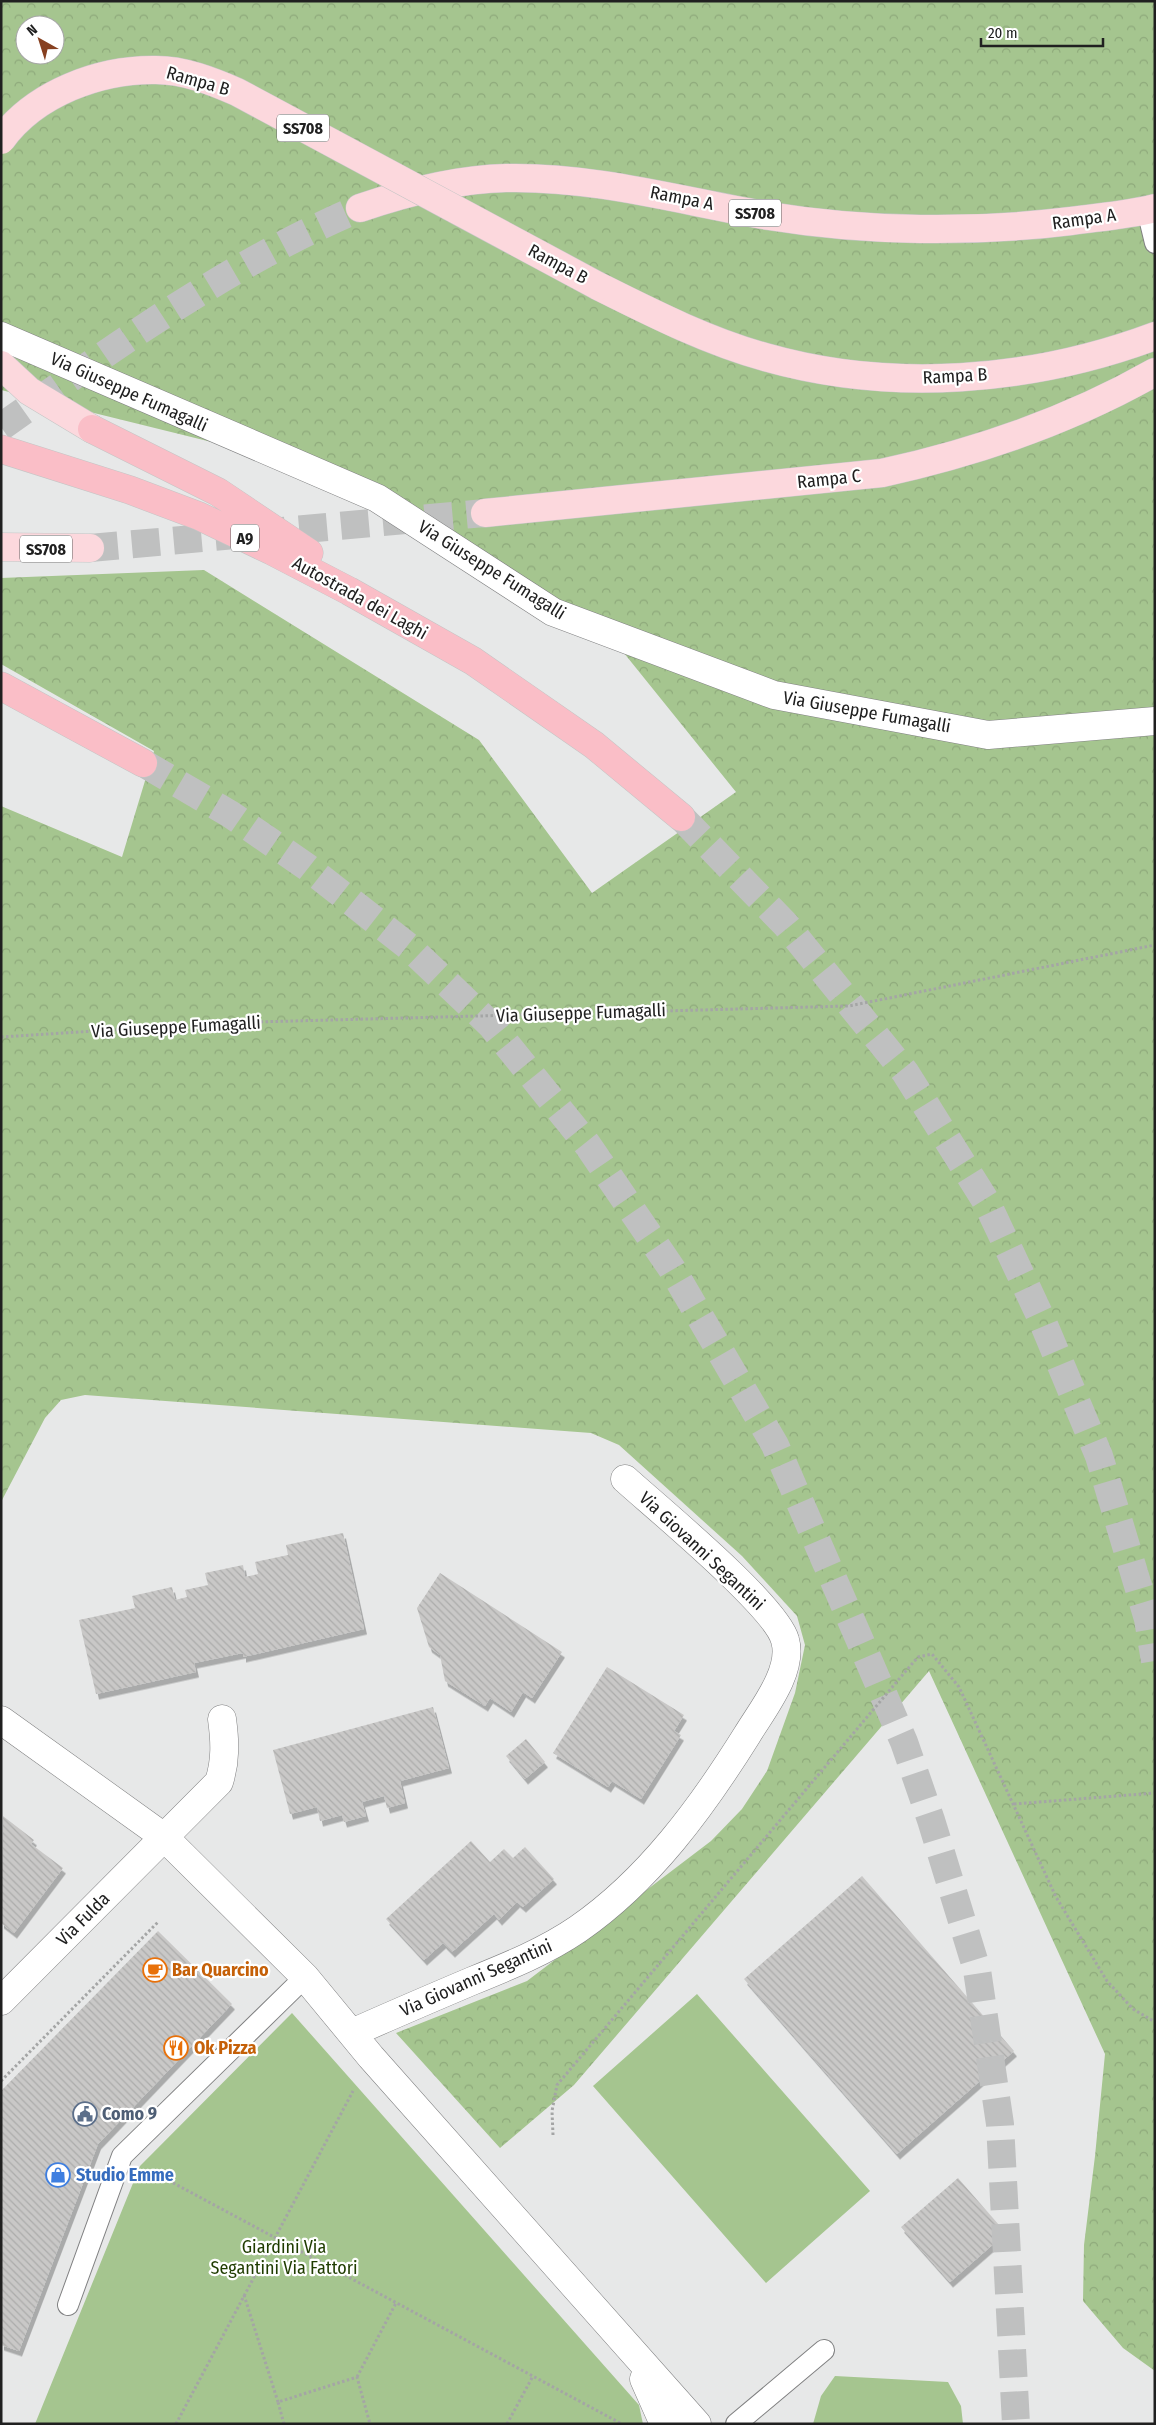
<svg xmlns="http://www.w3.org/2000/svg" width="1156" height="2425" font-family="'Fira Sans Condensed',sans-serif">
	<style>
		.forest { fill: url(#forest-crowns); fill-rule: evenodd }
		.green { fill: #a5c58f }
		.building { fill: url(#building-back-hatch); filter: url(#shadow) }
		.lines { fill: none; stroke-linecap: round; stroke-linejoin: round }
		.primary-tunnel { stroke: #bfc0c0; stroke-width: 28; stroke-dasharray: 28 14; stroke-linecap: butt }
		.motorway-tunnel { stroke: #bfc0c0; stroke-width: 28; stroke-dasharray: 28 14; stroke-linecap: butt }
		.service-casing { stroke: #808182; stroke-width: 22 }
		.minor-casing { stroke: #808182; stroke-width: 29 }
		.primary-casing { stroke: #c5c5c5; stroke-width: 29 }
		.motorway-casing { stroke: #c5c5c5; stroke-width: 29 }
		.path { stroke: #a4a5a5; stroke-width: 3; stroke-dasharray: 2.5 2.5; stroke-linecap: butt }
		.service { stroke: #fff; stroke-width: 20 }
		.minor { stroke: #fff; stroke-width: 28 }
		.primary { stroke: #fcd8dd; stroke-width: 28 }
		.motorway { stroke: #fabec7; stroke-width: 28 }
		.primary-bridge-casing { stroke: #c5c5c5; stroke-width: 29; stroke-linecap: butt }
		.primary-bridge { stroke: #fcd8dd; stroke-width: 28 }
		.labels { text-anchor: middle; stroke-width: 4.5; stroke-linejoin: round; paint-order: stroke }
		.shield { fill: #fff; stroke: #636363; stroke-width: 1 }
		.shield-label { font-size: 16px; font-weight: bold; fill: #202020 }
		.street-label { font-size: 18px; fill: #202020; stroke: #fff }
		.food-label { font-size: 18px; font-weight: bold; fill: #c56008; stroke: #fff; text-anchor: start }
		.service-label { font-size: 18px; font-weight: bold; fill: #4e5e75; stroke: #fff; text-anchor: start }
		.shop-label { font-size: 18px; font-weight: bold; fill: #366cbe; stroke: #fff; text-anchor: start }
		.park-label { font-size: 18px; fill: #1f3c00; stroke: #fff }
	</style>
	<defs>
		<pattern id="forest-crowns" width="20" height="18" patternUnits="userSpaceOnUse" patternTransform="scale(1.25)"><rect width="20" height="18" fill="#a5c58f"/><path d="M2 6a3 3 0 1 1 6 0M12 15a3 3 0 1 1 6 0" fill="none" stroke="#8ea97b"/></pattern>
		<pattern id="building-back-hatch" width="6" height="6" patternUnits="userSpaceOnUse" patternTransform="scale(1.25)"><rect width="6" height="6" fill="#c9c8c7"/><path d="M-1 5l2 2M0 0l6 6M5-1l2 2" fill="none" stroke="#acacab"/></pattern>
		<filter id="shadow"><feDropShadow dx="3" dy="5.5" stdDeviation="0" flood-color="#0004"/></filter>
	</defs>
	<rect width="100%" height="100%" fill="#e7e8e8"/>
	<!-- forest -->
	<path class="forest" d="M 1,1 L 1155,1 L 1155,2371 L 1123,2348 L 1083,2301 L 1084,2245 L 1095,2156 L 1105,2054 L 929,1671 L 574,2085 L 500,2148 L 396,2033 L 527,1981 L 711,1841 L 742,1809 L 767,1771 L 795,1693 L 805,1645 L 797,1616 L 742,1556 L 619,1445 L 591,1433 L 85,1395 L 61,1400 L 45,1418 L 1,1502 L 1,806 L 122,857 L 154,751 L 1,664 L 1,578 L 204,570 L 479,740 L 592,893 L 736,792 L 607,632 L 378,483 L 1,390 ZM 25,25 L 55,25 L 55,55 L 25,55 Z"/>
	<!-- green -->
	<path class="green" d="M 697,1994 L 870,2191 L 766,2283 L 593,2086 Z
		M 292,2013 L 639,2405 L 643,2424 L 35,2424 L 140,2166 Z
		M 835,2376 L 948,2382 L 961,2406 L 963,2424 L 813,2424 L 821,2396 Z"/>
	<!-- building -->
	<path class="building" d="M 343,1533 L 364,1629 L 243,1657 L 243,1653 L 194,1663 L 196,1672 L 96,1694 L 79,1620 L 135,1608 L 132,1596 L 172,1587 L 175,1600 L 187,1597 L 185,1590 L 208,1585 L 205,1573 L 243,1565 L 245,1577 L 258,1574 L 255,1562 L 288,1555 L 286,1545 Z
		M 440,1573 L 562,1652 L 532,1698 L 523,1692 L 511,1712 L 490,1698 L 485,1706 L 445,1681 L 440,1655 L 429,1647 L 417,1608 Z
		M 607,1667 L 684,1715 L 674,1731 L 681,1735 L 641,1799 L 612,1781 L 608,1787 L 553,1753 Z
		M 433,1707 L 449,1768 L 400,1781 L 405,1803 L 387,1808 L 384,1796 L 362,1802 L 366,1816 L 344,1822 L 342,1815 L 320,1821 L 317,1807 L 290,1814 L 273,1750 Z
		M 526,1739 L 545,1762 L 525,1779 L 506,1756 Z
		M 3,1816 L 34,1840 L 31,1844 L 63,1868 L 14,1933 L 1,1923 Z
		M 471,1841 L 490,1862 L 504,1849 L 513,1858 L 525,1847 L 554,1879 L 523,1907 L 517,1902 L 499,1920 L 494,1914 L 452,1952 L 443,1943 L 424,1960 L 386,1919 Z
		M 862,1876 L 1014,2051 L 897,2154 L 744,1979 Z
		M 158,1931 L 232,2004 L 98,2144 L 19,2351 L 1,2345 L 1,2091 Z
		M 958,2178 L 1006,2233 L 950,2282 L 901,2227 Z"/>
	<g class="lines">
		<!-- primary-tunnel -->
		<path class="primary-tunnel" d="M 1,427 C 116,346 230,263 360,208
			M 90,548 L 485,513"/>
		<!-- motorway-tunnel -->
		<path class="motorway-tunnel" d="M 143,763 L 230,814 L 307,867 L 409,947 L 491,1025 L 587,1144 L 672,1269 L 775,1445 L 904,1742 L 931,1820 L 977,1970 L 1000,2124 L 1016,2424
			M 681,817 L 786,925 L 905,1072 L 987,1203 L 1042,1320 L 1099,1456 L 1148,1619 L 1155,1661"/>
		<!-- service casing -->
		<g class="service-casing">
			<path id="service" d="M 1147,210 L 1155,243
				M 68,2305 L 122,2156 L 305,1977
				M 736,2424 L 824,2350"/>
		</g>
		<!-- minor casing -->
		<g class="minor-casing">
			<path id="minor" d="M 1,336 L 377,498 L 553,612 L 774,695 L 988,735 L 1155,721
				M 1,1720 L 164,1837 L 305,1977 L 371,2057 L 697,2424
				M 1,2001 L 219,1782 C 226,1760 225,1741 222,1719
				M 352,2033 C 392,2015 432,1998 472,1981 C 509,1966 546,1951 578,1929 C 649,1880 702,1807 747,1735 C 762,1710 794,1671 785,1640 C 776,1606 656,1507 625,1479
				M 644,2379 L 664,2424"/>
		</g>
		<!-- primary casing -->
		<g class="primary-casing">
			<path id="primary" d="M 360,208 C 407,192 456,179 506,178 C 595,176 681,201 769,216 C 867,232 973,233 1071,221 C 1099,217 1128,215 1155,208
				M 598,286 C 652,313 707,341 765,357 C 891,393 1032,382 1155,336
				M 1,365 L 29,391 L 92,429
				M 485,513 L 882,473 C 978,452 1069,421 1155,372
				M 1,547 L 90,548"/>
		</g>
		<!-- motorway casing -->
		<g class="motorway-casing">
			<path id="motorway" d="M 92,429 L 218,492 L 309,553
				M 1,449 L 130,490 L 199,516 L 272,551 L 349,591 L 473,661 L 594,745 L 681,817
				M 1,686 L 143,763"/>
		</g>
		<!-- path -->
		<path class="path" d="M 1,1037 L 219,1023 L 849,1006 L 1155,945
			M 1014,1804 L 1155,1793
			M 1,2081 L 159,1921
			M 1,2090 L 1,2091
			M 553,2135 L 552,2111 L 557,2085 L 905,1672 L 918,1657 L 932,1654 L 959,1687 L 1056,1897 L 1107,1981 L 1133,2009 L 1155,2022
			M 151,2171 L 622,2424
			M 244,2295 L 278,2402
			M 357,2377 L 396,2303
			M 176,2424 L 353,2091
			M 284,2424 L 278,2402 L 357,2377 L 370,2424
			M 507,2424 L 533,2376"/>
		<!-- service -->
		<use href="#service" class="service"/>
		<!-- minor -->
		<use href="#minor" class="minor"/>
		<!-- primary -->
		<use href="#primary" class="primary"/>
		<!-- motorway -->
		<use href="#motorway" class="motorway"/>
		<!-- primary-bridge casing -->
		<g class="primary-bridge-casing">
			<path id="primary-bridge" d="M 1,140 C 35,93 100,69 156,70 C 184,70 212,81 237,92 L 598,286"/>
		</g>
		<!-- primary-bridge -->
		<use href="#primary-bridge" class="primary-bridge"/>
	</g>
	<!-- icons -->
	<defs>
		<g id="cafe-ring" transform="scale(1.25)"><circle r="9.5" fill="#fff" stroke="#e8710a" stroke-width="1.5"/><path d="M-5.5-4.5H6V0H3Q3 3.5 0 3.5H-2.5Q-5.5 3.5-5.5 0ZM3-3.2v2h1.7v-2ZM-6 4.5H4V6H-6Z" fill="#e8710a"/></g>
		<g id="restaurant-ring" transform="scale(1.25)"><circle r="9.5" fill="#fff" stroke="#e8710a" stroke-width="1.5"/><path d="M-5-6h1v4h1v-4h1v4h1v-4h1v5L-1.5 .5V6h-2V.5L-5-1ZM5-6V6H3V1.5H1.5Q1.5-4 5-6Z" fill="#e8710a"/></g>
		<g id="civic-ring" transform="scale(1.25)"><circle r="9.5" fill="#fff" stroke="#5c6f8a" stroke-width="1.5"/><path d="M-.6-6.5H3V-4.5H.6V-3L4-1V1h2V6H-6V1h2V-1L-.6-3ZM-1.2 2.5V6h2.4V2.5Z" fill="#5c6f8a"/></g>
		<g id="shop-ring" transform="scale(1.25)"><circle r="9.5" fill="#fff" stroke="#3f7fe0" stroke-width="1.5"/><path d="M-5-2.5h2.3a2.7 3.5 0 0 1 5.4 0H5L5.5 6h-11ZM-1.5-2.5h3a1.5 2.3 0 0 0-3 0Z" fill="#3f7fe0"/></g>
	</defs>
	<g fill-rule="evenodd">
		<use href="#cafe-ring" x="155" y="1970"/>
		<use href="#restaurant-ring" x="176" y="2048"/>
		<use href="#civic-ring" x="85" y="2114"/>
		<use href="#shop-ring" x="58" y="2175"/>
	</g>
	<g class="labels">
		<!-- shield labels -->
		<g class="shield">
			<rect x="277" y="114.5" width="52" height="27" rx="4"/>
			<rect x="729" y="199.5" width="52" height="27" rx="4"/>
			<rect x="231" y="524.5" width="28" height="27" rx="4"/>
			<rect x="20" y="535.5" width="52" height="27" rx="4"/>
		</g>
		<g class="shield-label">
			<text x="303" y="134">SS708</text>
			<text x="755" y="219">SS708</text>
			<text x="245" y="544">A9</text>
			<text x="46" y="555">SS708</text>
		</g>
		<!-- street labels -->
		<g class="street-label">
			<text transform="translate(198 81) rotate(16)" y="6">Rampa B</text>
			<text transform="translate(682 198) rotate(11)" y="6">Rampa A</text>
			<text transform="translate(1084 219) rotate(-8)" y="6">Rampa A</text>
			<text transform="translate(558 264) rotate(28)" y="6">Rampa B</text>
			<text transform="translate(955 376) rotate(-3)" y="6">Rampa B</text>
			<text transform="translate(129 392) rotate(24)" y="6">Via Giuseppe Fumagalli</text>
			<text transform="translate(829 479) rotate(-6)" y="6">Rampa C</text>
			<text transform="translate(492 570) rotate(32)" y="6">Via Giuseppe Fumagalli</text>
			<text transform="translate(360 598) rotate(29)" y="6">Autostrada dei Laghi</text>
			<text transform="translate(867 712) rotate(10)" y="6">Via Giuseppe Fumagalli</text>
			<text transform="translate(581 1013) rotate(-2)" y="6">Via Giuseppe Fumagalli</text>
			<text transform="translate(176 1027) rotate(-3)" y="6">Via Giuseppe Fumagalli</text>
			<text transform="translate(702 1551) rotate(43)" y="6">Via Giovanni Segantini</text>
			<text transform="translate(83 1919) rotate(-45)" y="6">Via Fulda</text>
			<text transform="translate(476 1978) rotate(-24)" y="6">Via Giovanni Segantini</text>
		</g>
		<!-- food labels -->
		<g class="food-label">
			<text x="172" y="1976">Bar Quarcino</text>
			<text x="194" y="2054">Ok Pizza</text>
		</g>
		<!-- service labels -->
		<g class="service-label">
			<text x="102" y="2120">Como 9</text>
		</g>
		<!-- shop labels -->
		<g class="shop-label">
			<text x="76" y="2181">Studio Emme</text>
		</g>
		<!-- park labels -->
		<g class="park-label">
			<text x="284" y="2253">Giardini Via<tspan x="284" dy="21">Segantini Via Fattori</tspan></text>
		</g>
	</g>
	<!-- border -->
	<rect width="1156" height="2425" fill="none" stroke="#202020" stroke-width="5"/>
	<!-- north arrow -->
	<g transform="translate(40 40) rotate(321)"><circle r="24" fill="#ffffff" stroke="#a6a6a6"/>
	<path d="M0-4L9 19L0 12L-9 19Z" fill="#874020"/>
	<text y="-8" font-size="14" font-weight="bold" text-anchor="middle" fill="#202020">N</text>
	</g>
	<!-- scale -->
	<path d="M981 38v8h122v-8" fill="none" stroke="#202020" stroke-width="2.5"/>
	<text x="988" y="38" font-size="15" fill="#202020" stroke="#ffffff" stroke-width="4" paint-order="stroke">20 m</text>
</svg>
